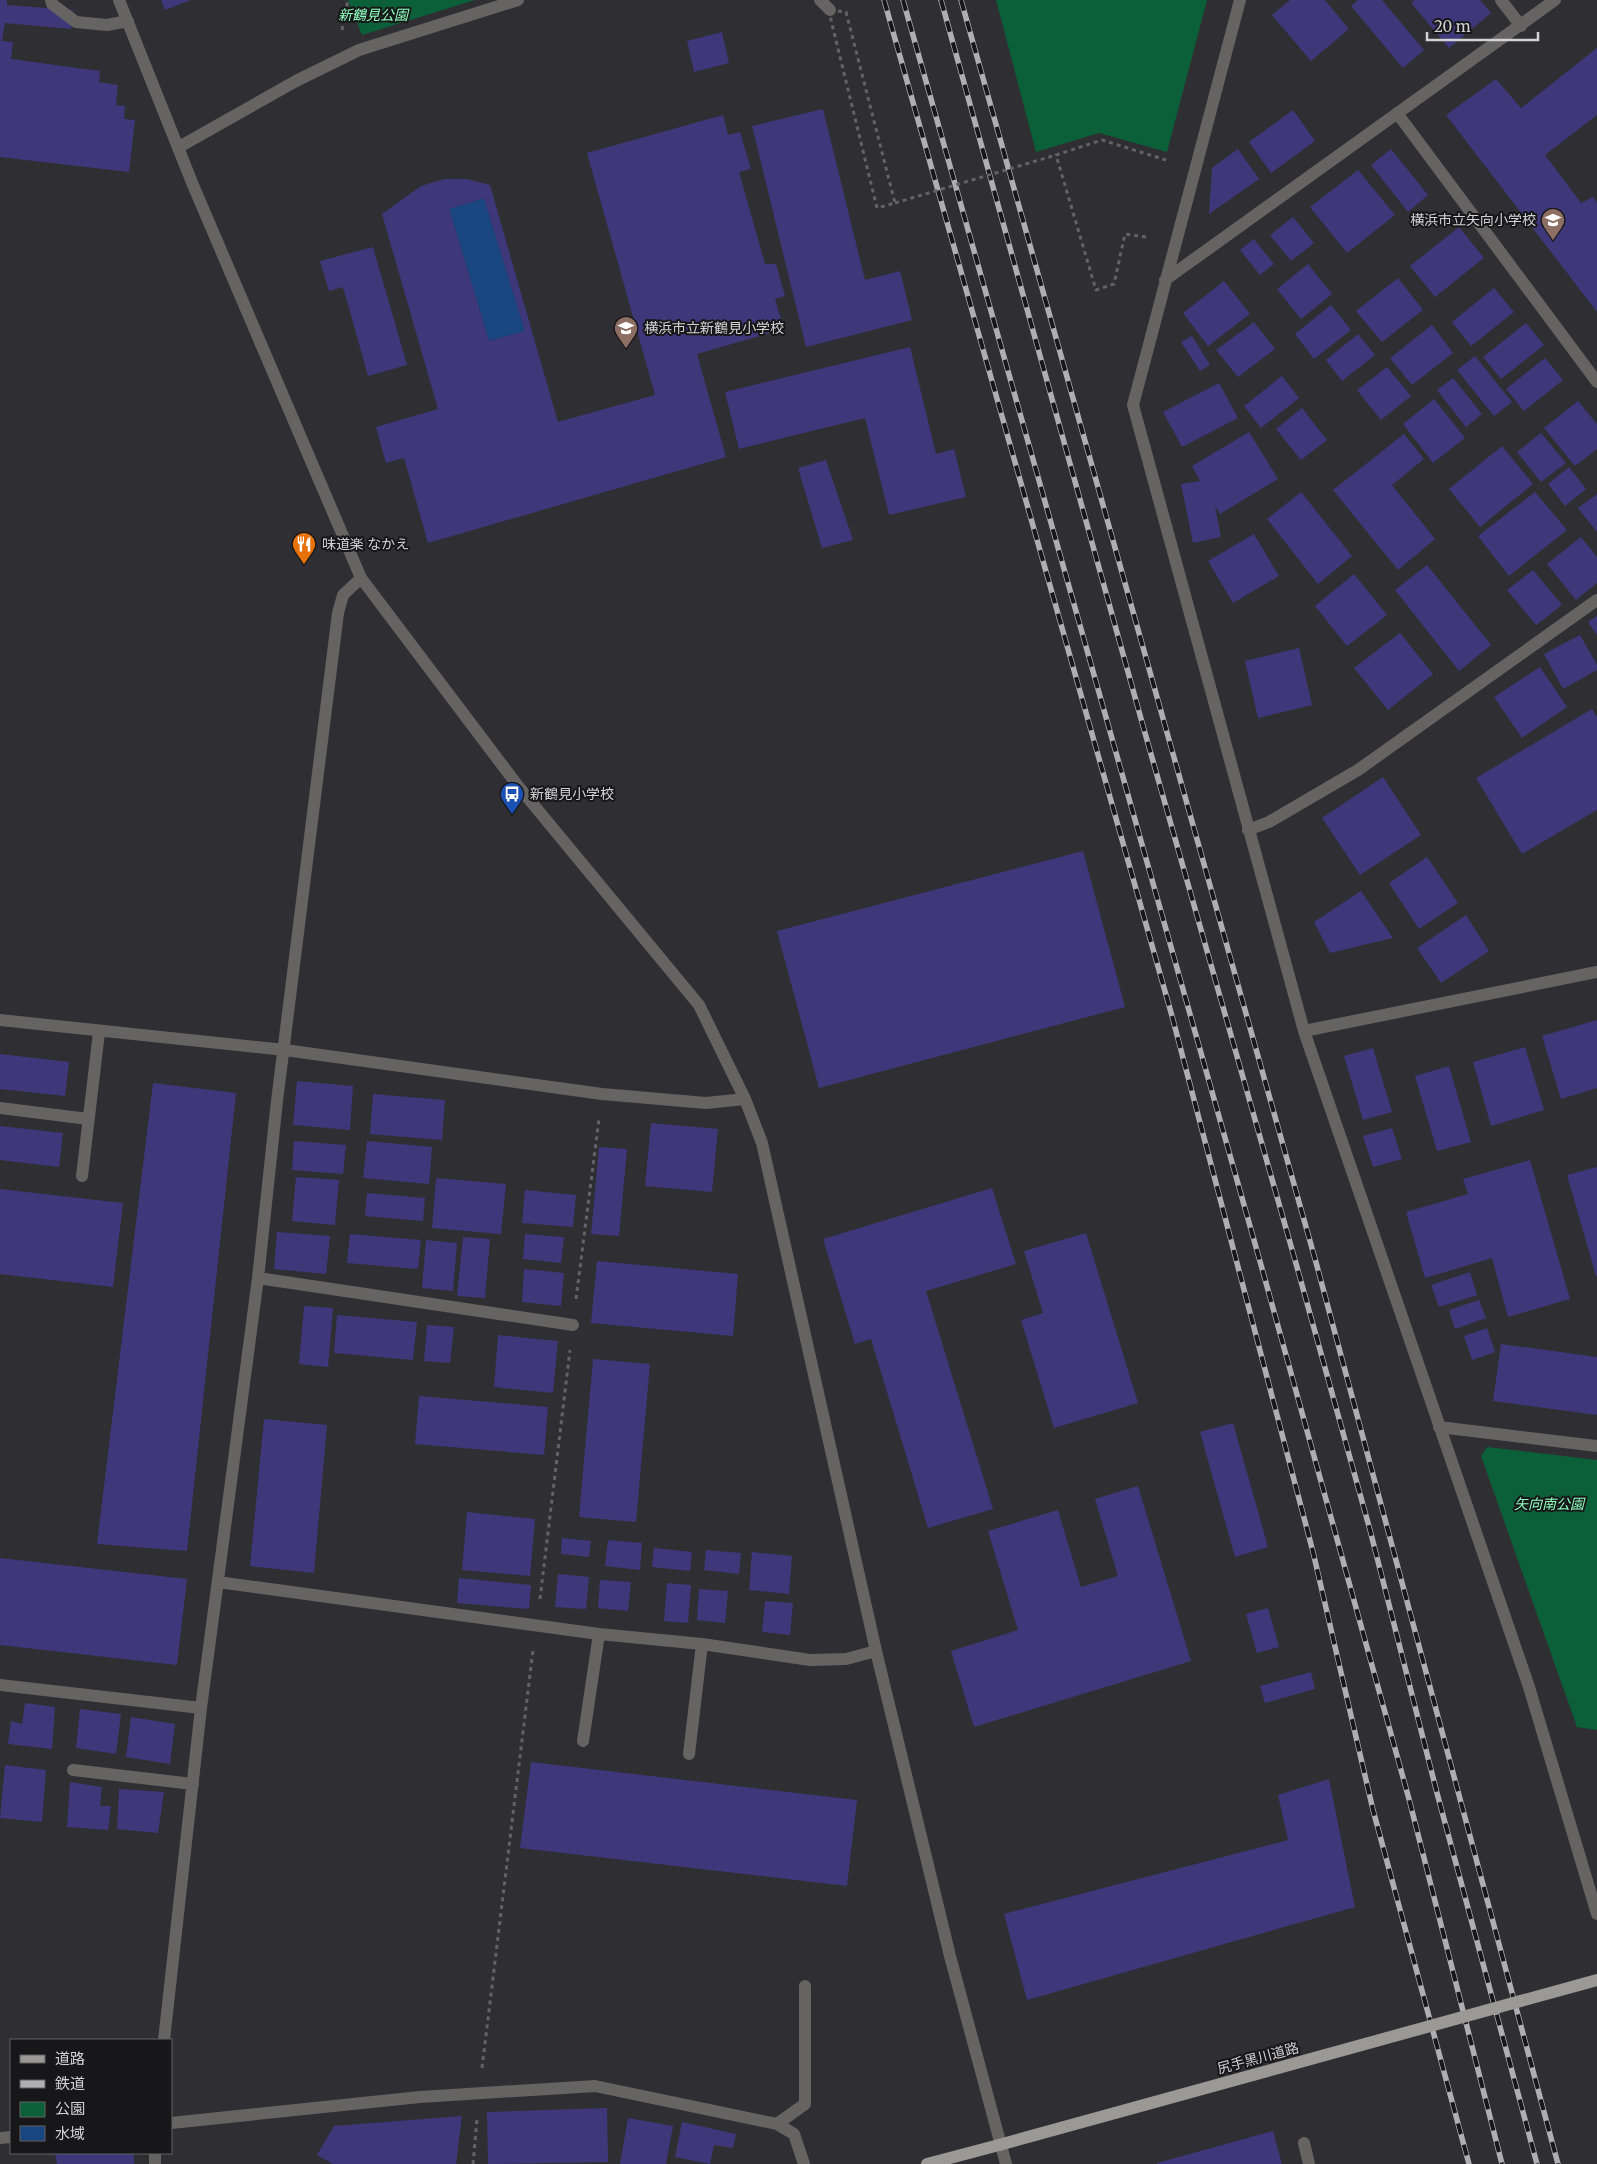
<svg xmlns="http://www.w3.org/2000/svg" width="1597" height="2164" font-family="Merriweather,'Noto Sans JP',serif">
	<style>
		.green { fill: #0c6039 }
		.water { fill: #194580 }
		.building { fill: #3e387b; fill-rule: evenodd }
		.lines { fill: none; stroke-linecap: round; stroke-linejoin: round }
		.path { stroke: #636266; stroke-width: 3; stroke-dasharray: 4 4; stroke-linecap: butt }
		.minor { stroke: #656462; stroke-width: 12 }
		.major { stroke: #9b9995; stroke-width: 12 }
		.rail-casing { stroke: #afaeb1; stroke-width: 5.5 }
		.rail { stroke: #171618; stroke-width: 4; stroke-dasharray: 11; stroke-linecap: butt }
		.path-bridge { stroke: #636266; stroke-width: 3; stroke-dasharray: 4 4; stroke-linecap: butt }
		.major-bridge { stroke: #9b9995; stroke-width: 12 }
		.labels { text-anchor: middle; stroke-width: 4; stroke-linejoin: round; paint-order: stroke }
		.park-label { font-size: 14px; font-style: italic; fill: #8dffbd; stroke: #171618 }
		.poi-label { font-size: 14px; fill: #d2d1d4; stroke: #171618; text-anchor: start }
		.street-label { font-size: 14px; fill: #d2d1d4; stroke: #171618 }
	</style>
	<rect width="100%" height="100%" fill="#2f2e32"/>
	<!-- green -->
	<path class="green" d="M 348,0 L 475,0 L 362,35 Z
		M 996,0 L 1207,0 L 1167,152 L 1099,133 L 1036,152 Z
		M 1487,1447 L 1597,1460 L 1597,1730 L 1577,1727 L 1481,1456 Z"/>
	<!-- water -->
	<path class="water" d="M 484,198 L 525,331 L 489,341 L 449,209 Z"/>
	<!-- building -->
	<path class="building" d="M 0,0 L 7,0 L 7,5 L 73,10 L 71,29 L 5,23 L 2,41 L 13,42 L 11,59 L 100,71 L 99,82 L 118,85 L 116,105 L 125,106 L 124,119 L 135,120 L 129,172 L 0,157 Z
		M 161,0 L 191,0 L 165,10 Z
		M 1290,0 L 1325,0 L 1349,29 L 1311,61 L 1272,15 Z
		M 1358,0 L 1382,0 L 1424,50 L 1403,68 L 1351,6 Z
		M 1414,0 L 1480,0 L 1491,13 L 1449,48 L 1411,3 Z
		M 722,32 L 729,63 L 694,72 L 687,41 Z
		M 1597,48 L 1597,115 L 1545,155 L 1581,203 L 1593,197 L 1597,203 L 1597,312 L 1446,115 L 1496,79 L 1521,108 Z
		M 823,109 L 865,280 L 900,271 L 912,320 L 806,347 L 752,126 Z
		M 1293,110 L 1315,141 L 1271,173 L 1249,142 Z
		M 723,115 L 728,135 L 740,132 L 751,169 L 739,172 L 765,264 L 776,264 L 785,296 L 775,299 L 784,329 L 697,354 L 726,457 L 428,543 L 404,458 L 386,463 L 376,427 L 438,409 L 382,214 L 421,186 L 444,179 L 467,179 L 490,185 L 558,422 L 655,395 L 587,153 ZM 484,198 L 525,331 L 489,341 L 449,209 Z
		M 1238,149 L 1259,179 L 1209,214 L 1212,168 Z
		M 1391,149 L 1428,195 L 1408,212 L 1371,165 Z
		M 1358,170 L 1395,215 L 1347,253 L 1310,207 Z
		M 1293,217 L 1314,243 L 1291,261 L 1270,235 Z
		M 1459,227 L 1484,258 L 1435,297 L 1410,266 Z
		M 1254,239 L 1274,264 L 1260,275 L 1240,250 Z
		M 373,247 L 407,365 L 368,376 L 343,287 L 329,291 L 320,261 Z
		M 1308,264 L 1332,294 L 1301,319 L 1277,289 Z
		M 1398,278 L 1423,310 L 1382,342 L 1356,311 Z
		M 1224,281 L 1250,314 L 1208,346 L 1183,313 Z
		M 1494,288 L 1514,312 L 1471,346 L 1452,322 Z
		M 1331,305 L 1351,330 L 1314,359 L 1295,334 Z
		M 1254,322 L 1275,349 L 1238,377 L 1216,350 Z
		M 1526,323 L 1544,345 L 1501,379 L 1483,357 Z
		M 1432,325 L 1453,353 L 1412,385 L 1390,358 Z
		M 1358,334 L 1375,355 L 1342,381 L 1326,360 Z
		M 1192,336 L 1210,365 L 1200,371 L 1181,342 Z
		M 910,347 L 936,454 L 954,449 L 966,497 L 889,515 L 865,418 L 739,449 L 725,392 Z
		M 1475,356 L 1512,402 L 1494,416 L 1457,370 Z
		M 1545,358 L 1563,380 L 1524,411 L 1506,389 Z
		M 1387,367 L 1411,396 L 1381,420 L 1357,390 Z
		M 1282,376 L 1299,398 L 1261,428 L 1244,406 Z
		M 1453,378 L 1482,414 L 1466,427 L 1437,390 Z
		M 1219,383 L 1238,418 L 1182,447 L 1163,412 Z
		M 1434,399 L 1465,438 L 1433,463 L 1403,424 Z
		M 1578,401 L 1597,424 L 1597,449 L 1575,466 L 1544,428 Z
		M 1302,408 L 1327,440 L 1301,460 L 1276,429 Z
		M 1249,432 L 1278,479 L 1220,514 L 1215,506 L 1221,537 L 1193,543 L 1181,484 L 1200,481 L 1192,466 Z
		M 1541,433 L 1566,463 L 1541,482 L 1517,452 Z
		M 1404,434 L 1424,459 L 1392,485 L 1435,539 L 1398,570 L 1333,490 Z
		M 1502,446 L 1533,484 L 1480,527 L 1449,489 Z
		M 826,460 L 853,540 L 822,548 L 798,468 Z
		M 1569,467 L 1586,489 L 1565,506 L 1548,484 Z
		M 1301,492 L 1352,556 L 1318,584 L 1267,519 Z
		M 1535,492 L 1567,530 L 1509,576 L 1478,536 Z
		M 1597,494 L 1597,532 L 1578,508 Z
		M 1254,534 L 1279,576 L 1233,603 L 1208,561 Z
		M 1581,537 L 1597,557 L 1597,583 L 1576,600 L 1547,564 Z
		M 1427,565 L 1491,645 L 1459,671 L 1395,590 Z
		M 1533,570 L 1562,605 L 1536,625 L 1507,590 Z
		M 1354,574 L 1387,615 L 1347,646 L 1315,606 Z
		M 1597,616 L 1597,635 L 1588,622 Z
		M 1400,633 L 1433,674 L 1388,710 L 1354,668 Z
		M 1580,635 L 1597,665 L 1597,670 L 1563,689 L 1544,654 Z
		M 1299,648 L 1312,705 L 1258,718 L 1245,661 Z
		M 1540,667 L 1567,707 L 1522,738 L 1494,697 Z
		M 1592,709 L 1597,717 L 1597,810 L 1522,854 L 1476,778 Z
		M 1383,777 L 1421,835 L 1360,875 L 1322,818 Z
		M 1083,851 L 1125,1007 L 819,1088 L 777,931 Z
		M 1427,857 L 1458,903 L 1419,929 L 1389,883 Z
		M 1361,891 L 1393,938 L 1330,953 L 1314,922 Z
		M 1466,915 L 1489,951 L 1441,983 L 1417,948 Z
		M 1597,1020 L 1597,1088 L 1561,1099 L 1542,1036 Z
		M 1525,1047 L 1544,1110 L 1491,1126 L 1473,1062 Z
		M 1373,1048 L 1392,1112 L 1363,1120 L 1344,1056 Z
		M 0,1054 L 69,1062 L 65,1096 L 0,1089 Z
		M 1449,1066 L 1471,1142 L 1437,1151 L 1415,1076 Z
		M 297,1081 L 353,1086 L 350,1130 L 293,1125 Z
		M 153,1083 L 236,1093 L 187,1551 L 97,1544 Z
		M 373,1094 L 445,1100 L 442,1140 L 370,1134 Z
		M 651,1123 L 718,1129 L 712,1192 L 645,1186 Z
		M 0,1126 L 63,1133 L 59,1167 L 0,1160 Z
		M 1392,1128 L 1402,1159 L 1373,1167 L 1363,1136 Z
		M 294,1141 L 346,1145 L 343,1174 L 292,1170 Z
		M 367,1141 L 432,1147 L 429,1184 L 363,1178 Z
		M 599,1147 L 627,1149 L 619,1236 L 591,1234 Z
		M 1530,1160 L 1570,1299 L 1508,1317 L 1492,1258 L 1425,1278 L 1406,1212 L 1468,1194 L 1463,1179 Z
		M 1597,1167 L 1597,1276 L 1596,1276 L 1567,1175 Z
		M 296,1177 L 339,1180 L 335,1225 L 292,1221 Z
		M 436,1178 L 506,1184 L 501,1234 L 432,1228 Z
		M 992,1188 L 1016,1264 L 926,1291 L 993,1509 L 928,1528 L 871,1339 L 855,1344 L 823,1239 Z
		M 0,1189 L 123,1203 L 113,1287 L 0,1274 Z
		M 525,1190 L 576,1195 L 573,1227 L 522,1223 Z
		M 367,1193 L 425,1198 L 423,1221 L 365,1216 Z
		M 277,1232 L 330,1236 L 326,1274 L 274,1269 Z
		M 1086,1233 L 1138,1403 L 1054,1428 L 1021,1320 L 1043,1313 L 1024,1251 Z
		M 350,1234 L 421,1240 L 418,1269 L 347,1263 Z
		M 525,1234 L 564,1237 L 561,1263 L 523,1259 Z
		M 463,1237 L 490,1239 L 485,1298 L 457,1296 Z
		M 426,1240 L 457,1243 L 453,1291 L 422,1288 Z
		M 597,1261 L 738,1274 L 733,1336 L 591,1323 Z
		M 524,1269 L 564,1273 L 561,1306 L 522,1302 Z
		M 1470,1272 L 1477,1295 L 1439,1307 L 1431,1285 Z
		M 1479,1300 L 1486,1318 L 1455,1329 L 1449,1310 Z
		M 304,1306 L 333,1308 L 328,1367 L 299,1364 Z
		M 337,1315 L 417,1322 L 413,1360 L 334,1353 Z
		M 427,1325 L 454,1327 L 450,1363 L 424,1361 Z
		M 1487,1328 L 1495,1352 L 1472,1360 L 1464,1336 Z
		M 498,1335 L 558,1341 L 553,1393 L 494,1387 Z
		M 1501,1344 L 1597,1357 L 1597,1415 L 1493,1401 Z
		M 593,1359 L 650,1364 L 636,1522 L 579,1517 Z
		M 419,1396 L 548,1407 L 544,1455 L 415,1444 Z
		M 264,1419 L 327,1425 L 314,1573 L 250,1566 Z
		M 1233,1423 L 1268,1547 L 1235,1557 L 1200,1432 Z
		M 1138,1486 L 1191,1661 L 974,1727 L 951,1651 L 1018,1630 L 988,1531 L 1058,1510 L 1081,1587 L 1118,1576 L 1095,1499 Z
		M 467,1512 L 535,1519 L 530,1576 L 462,1570 Z
		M 562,1538 L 591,1541 L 589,1557 L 561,1554 Z
		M 608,1540 L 642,1543 L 640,1570 L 605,1566 Z
		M 654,1548 L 692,1552 L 690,1571 L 652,1567 Z
		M 706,1550 L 741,1553 L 739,1574 L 704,1570 Z
		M 752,1552 L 792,1556 L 789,1594 L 749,1590 Z
		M 0,1558 L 187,1579 L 177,1665 L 0,1645 Z
		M 558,1574 L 589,1577 L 586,1609 L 555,1607 Z
		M 459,1578 L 531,1585 L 529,1609 L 457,1603 Z
		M 600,1580 L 631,1582 L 628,1611 L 598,1608 Z
		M 667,1583 L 691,1585 L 688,1623 L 664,1621 Z
		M 699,1589 L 728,1591 L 725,1623 L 697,1620 Z
		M 765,1601 L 793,1603 L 790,1635 L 762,1632 Z
		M 1268,1608 L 1279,1647 L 1257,1653 L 1246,1614 Z
		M 1311,1672 L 1315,1689 L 1265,1703 L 1260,1686 Z
		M 25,1703 L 55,1707 L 52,1749 L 8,1744 L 11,1721 L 22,1724 Z
		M 80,1709 L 121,1714 L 116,1754 L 76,1748 Z
		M 131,1717 L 175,1724 L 170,1764 L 126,1757 Z
		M 531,1762 L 857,1800 L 847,1886 L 520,1848 Z
		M 5,1765 L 46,1770 L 42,1822 L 0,1818 Z
		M 1329,1779 L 1355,1907 L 1027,2000 L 1004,1914 L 1288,1840 L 1278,1795 Z
		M 70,1782 L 102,1787 L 100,1806 L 111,1806 L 108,1830 L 67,1827 Z
		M 119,1789 L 164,1792 L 158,1833 L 117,1829 Z
		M 607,2108 L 608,2162 L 488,2164 L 487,2112 Z
		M 462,2116 L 456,2164 L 333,2164 L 317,2155 L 334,2126 Z
		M 628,2118 L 673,2126 L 666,2164 L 620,2164 Z
		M 682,2122 L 736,2134 L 733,2148 L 714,2145 L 710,2164 L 675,2157 Z
		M 1273,2131 L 1282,2164 L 1157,2164 L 1157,2163 Z
		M 55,2153 L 134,2153 L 134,2164 L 57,2164 Z"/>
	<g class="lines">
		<!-- path -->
		<path class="path" d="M 830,10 L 846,12 L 895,203 L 877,208 L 831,20 Z
			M 342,30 L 348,0
			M 1146,237 L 1125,234 L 1114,284 L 1096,290 L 1056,155 L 1102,140 L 1166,160
			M 576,1299 L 599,1119
			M 540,1599 L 570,1350
			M 482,2068 L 533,1650
			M 473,2164 L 477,2119"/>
		<!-- minor -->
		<path class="minor" d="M 51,0 L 52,4 L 76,22 L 107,25 L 128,21
			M 119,0 L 193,185 L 361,578 L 518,786 L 699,1005 L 745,1099 L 762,1143 L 876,1651 L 950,1956 L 1006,2164
			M 820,0 L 830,10
			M 1240,0 L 1133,405 L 1304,1031 L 1529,1687 L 1597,1914
			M 1501,0 L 1521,26
			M 1397,113 L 1597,382
			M 179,147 L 296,81 L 359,50 L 518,0
			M 1165,280 L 1555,0
			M 1248,830 L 1269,822 L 1358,770 L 1597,600
			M 0,1020 L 285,1050 L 602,1094 L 706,1103 L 745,1099
			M 1304,1031 L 1597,972
			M 0,1108 L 88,1119
			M 82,1176 L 99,1032
			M 258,1278 L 573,1325
			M 1439,1427 L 1597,1446
			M 218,1582 L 599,1634 L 702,1644 L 810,1660 L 846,1659 L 876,1651
			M 0,1685 L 201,1708
			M 583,1741 L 599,1634
			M 689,1754 L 702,1644
			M 73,1770 L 193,1784
			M 164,2040 L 201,1708 L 258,1278 L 277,1101 L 338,613 L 343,595 L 361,578
			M 171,2123 L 420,2097 L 595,2086 L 777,2124 L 794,2134 L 804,2164
			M 777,2124 L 805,2104 L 805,1986
			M 0,2138 L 11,2137
			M 1304,2143 L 1309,2164
			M 155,2153 L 155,2164"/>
		<!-- major -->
		<path class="major" d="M 927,2164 L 999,2145"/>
		<!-- rail casing -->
		<g class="rail-casing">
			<path id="rail" d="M 884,0 L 1172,1016 L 1313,1552 L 1373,1810 L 1469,2164
				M 903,0 L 1263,1272 L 1409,1799 L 1502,2164
				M 941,0 L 1145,733 L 1297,1267 L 1370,1530 L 1437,1793 L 1537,2164
				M 961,0 L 1317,1266 L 1558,2164"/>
		</g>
		<!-- rail -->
		<use href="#rail" class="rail"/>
		<!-- path-bridge -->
		<path class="path-bridge" d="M 895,203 L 1056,155"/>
		<!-- major-bridge -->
		<path class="major-bridge" d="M 999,2145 L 1597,1980"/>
	</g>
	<!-- icons -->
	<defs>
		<g id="school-pin" transform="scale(1.25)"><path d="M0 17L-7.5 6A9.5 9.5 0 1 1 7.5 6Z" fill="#8d6e63" stroke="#171618"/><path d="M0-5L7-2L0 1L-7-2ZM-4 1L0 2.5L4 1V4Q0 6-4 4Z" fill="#fff"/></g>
		<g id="restaurant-pin" transform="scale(1.25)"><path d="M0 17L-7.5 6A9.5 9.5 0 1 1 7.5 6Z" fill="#e8710a" stroke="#171618"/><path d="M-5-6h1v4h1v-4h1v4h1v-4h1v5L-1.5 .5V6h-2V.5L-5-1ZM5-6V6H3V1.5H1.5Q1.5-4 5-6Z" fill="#fff"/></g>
		<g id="bus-pin" transform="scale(1.25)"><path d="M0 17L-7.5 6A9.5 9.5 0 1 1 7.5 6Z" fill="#1a4fb4" stroke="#171618"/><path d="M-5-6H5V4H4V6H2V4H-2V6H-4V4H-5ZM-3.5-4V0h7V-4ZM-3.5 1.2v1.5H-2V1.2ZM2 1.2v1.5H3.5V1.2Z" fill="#fff"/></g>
	</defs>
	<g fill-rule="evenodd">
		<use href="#school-pin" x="1553" y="220"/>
		<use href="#school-pin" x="626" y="328"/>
		<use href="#restaurant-pin" x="304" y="544"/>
		<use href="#bus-pin" x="512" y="794"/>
	</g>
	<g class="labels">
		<!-- park labels -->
		<g class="park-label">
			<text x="373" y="20">新鶴見公園</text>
			<text x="1549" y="1509">矢向南公園</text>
		</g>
		<!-- poi labels -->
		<g class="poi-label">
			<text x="1536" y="225" text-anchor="end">横浜市立矢向小学校</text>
			<text x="644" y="333">横浜市立新鶴見小学校</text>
			<text x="322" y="549">味道楽 なかえ</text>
			<text x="530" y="799">新鶴見小学校</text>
		</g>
		<!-- street labels -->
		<g class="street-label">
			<text transform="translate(1258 2058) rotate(-15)" y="5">尻手黒川道路</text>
		</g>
	</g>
	<!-- legend -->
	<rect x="10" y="2039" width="162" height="115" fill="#171618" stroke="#626163"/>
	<rect x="20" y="2055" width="25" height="8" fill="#9b9995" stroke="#626163"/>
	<text x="55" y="2064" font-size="15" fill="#d2d1d4">道路</text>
	<rect x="20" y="2080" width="25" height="8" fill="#afaeb1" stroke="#626163"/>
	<text x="55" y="2089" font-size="15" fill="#d2d1d4">鉄道</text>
	<rect x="20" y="2102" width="25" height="15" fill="#0c6039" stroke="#626163"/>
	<text x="55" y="2114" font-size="15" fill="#d2d1d4">公園</text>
	<rect x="20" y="2126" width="25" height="15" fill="#194580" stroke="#626163"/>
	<text x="55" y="2139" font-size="15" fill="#d2d1d4">水域</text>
	<!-- scale -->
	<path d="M1427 32v8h111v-8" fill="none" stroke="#d2d1d4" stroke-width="2.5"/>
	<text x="1434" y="32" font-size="15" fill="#d2d1d4" stroke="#171618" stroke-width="4" paint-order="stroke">20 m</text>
</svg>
